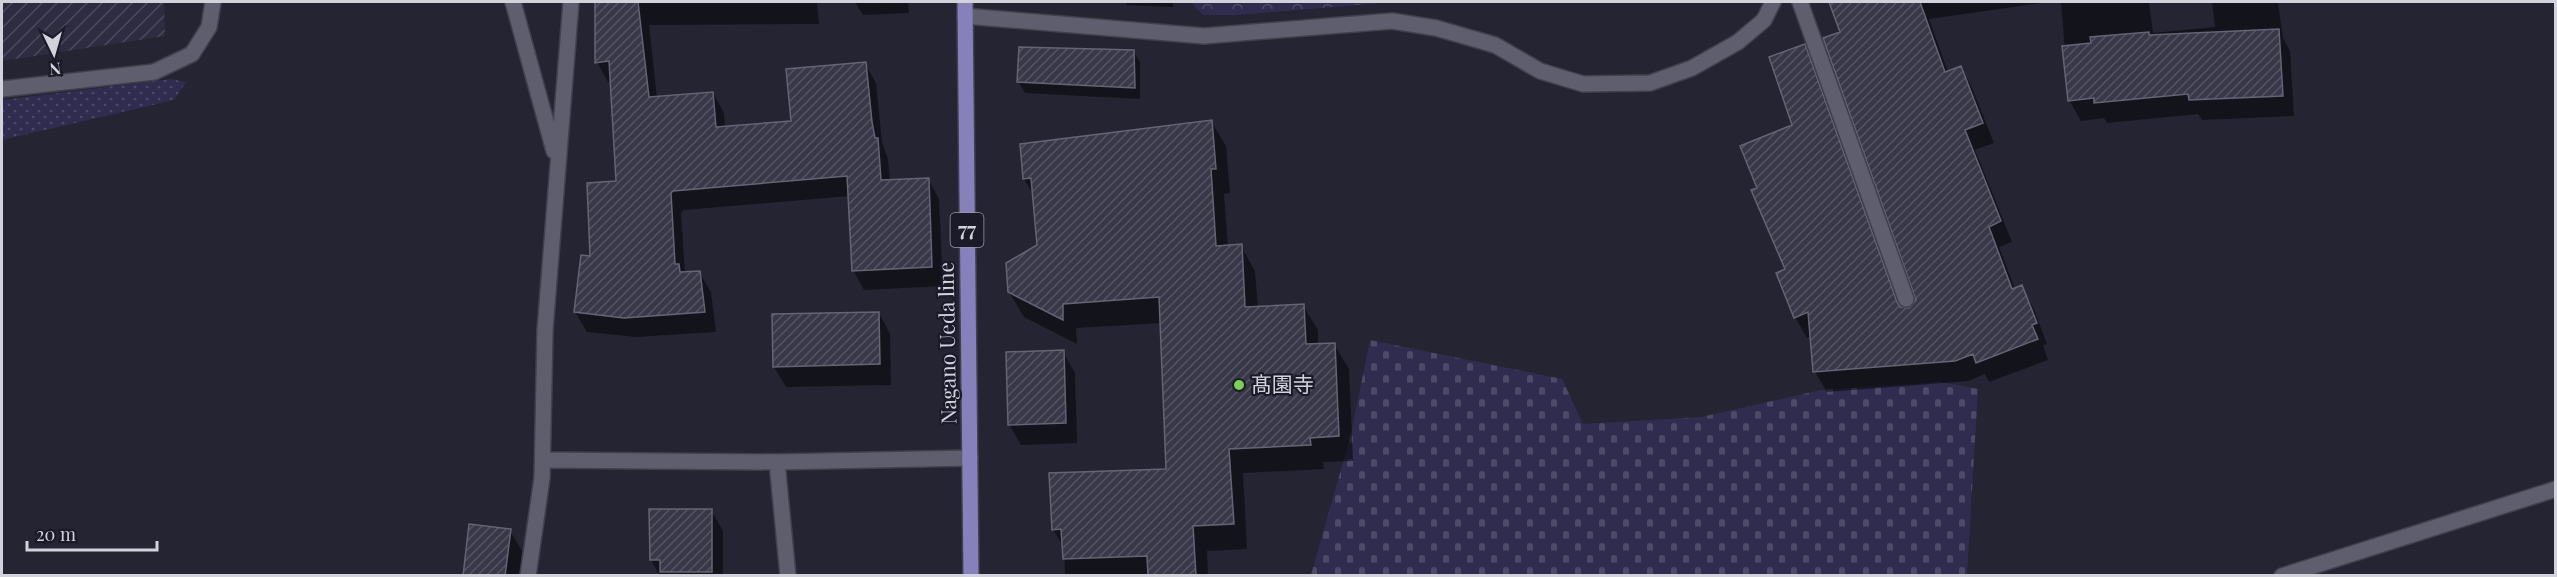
<svg xmlns="http://www.w3.org/2000/svg" width="2557" height="577" font-family="'Playfair Display','Noto Sans JP',serif">
	<style>
		.industrial { fill: url(#industrial-furrows) }
		.grass { fill: url(#grass-dots) }
		.forest { fill: url(#forest-crowns) }
		.cemetery { fill: url(#cemetery-stones) }
		.shadow { fill: #0007 }
		.building { fill: url(#building-hatch); stroke: #656476; stroke-width: 1.5 }
		.lines { fill: none; stroke-linecap: round; stroke-linejoin: round }
		.minor-casing { stroke: #41404c; stroke-width: 18 }
		.major-casing { stroke: #41404c; stroke-width: 18 }
		.minor { stroke: #5e5e6f; stroke-width: 15 }
		.major { stroke: #8681bb; stroke-width: 15 }
		.poi-dot { fill: #7bd156; stroke: #1b1a29; stroke-width: 2 }
		.labels { text-anchor: middle; stroke-width: 4.5; stroke-linejoin: round; paint-order: stroke }
		.shield { fill: #1b1a29; stroke: #9b9ba6; stroke-width: 1.5 }
		.shield-label { font-size: 20px; font-weight: bold; fill: #d2d2dc }
		.street-label { font-size: 21px; fill: #d2d2dc; stroke: #1b1a29 }
		.poi-label { font-size: 21px; fill: #d2d2dc; stroke: #1b1a29; text-anchor: start }
	</style>
	<defs>
		<pattern id="industrial-furrows" width="10" height="10" patternUnits="userSpaceOnUse" patternTransform="scale(1.5)"><rect width="10" height="10" fill="#2e2c41"/><path d="M-1 1l2-2M0 10L10 0M9 11l2-2" fill="none" stroke="#4b4a5c"/></pattern>
		<pattern id="grass-dots" width="8" height="8" patternUnits="userSpaceOnUse" patternTransform="scale(1.5)"><rect width="8" height="8" fill="#302c4f"/><path d="M2 2h.1M6 6h.1" fill="none" stroke="#4d4a68" stroke-width="1.8" stroke-linecap="round"/></pattern>
		<pattern id="forest-crowns" width="20" height="18" patternUnits="userSpaceOnUse" patternTransform="scale(1.5)"><rect width="20" height="18" fill="#302c4f"/><path d="M2 6a3 3 0 1 1 6 0M12 15a3 3 0 1 1 6 0" fill="none" stroke="#4d4a68"/></pattern>
		<pattern id="cemetery-stones" width="16" height="16" patternUnits="userSpaceOnUse" patternTransform="scale(1.5)"><rect width="16" height="16" fill="#302c4f"/><path d="M2 7V4a2 2 0 0 1 4 0v3zM10 15v-3a2 2 0 0 1 4 0v3z" fill="#4d4a68"/></pattern>
		<pattern id="building-hatch" width="6" height="6" patternUnits="userSpaceOnUse" patternTransform="scale(1.5)"><rect width="6" height="6" fill="#393848"/><path d="M-1 1l2-2M0 6l6-6M5 7l2-2" fill="none" stroke="#555462"/></pattern>
	</defs>
	<rect width="100%" height="100%" fill="#252433"/>
	<!-- industrial -->
	<path class="industrial" d="M 2,2 L 164,2 L 165,36 L 2,61 Z"/>
	<!-- grass -->
	<path class="grass" d="M 171,79 L 186,82 L 174,100 L 2,140 L 2,100 Z"/>
	<!-- forest -->
	<path class="forest" d="M 1191,2 L 1393,2 L 1236,15 L 1203,15 Z"/>
	<!-- cemetery -->
	<path class="cemetery" d="M 1370,340 L 1562,379 L 1583,424 L 1701,417 L 1821,390 L 1941,382 L 1978,389 L 1967,575 L 1311,575 L 1350,438 Z"/>
	<!-- shadow -->
	<path class="shadow" d="M 597,2 L 817,2 L 819,24 L 649,25 L 657,98 L 713,93 L 724,113 L 725,128 L 792,122 L 865,64 L 876,83 L 882,142 L 888,159 L 890,181 L 928,179 L 939,199 L 943,286 L 864,290 L 853,270 L 849,196 L 684,210 L 681,213 L 685,274 L 699,272 L 711,292 L 716,332 L 636,337 L 587,332 L 575,312 L 617,183 L 612,81 L 608,82 L 597,62 Z
		M 855,2 L 908,2 L 909,13 L 863,15 Z
		M 1125,2 L 1173,2 L 1173,7 L 1127,5 Z
		M 1844,2 L 2048,2 L 1929,19 L 1948,72 L 1961,67 L 1972,88 L 1994,143 L 1975,150 L 2012,242 L 1999,247 L 2015,289 L 2021,287 L 2033,307 L 2047,344 L 2043,345 L 2048,360 L 1989,382 L 1985,374 L 1968,381 L 1827,392 L 1815,372 L 1812,336 L 1807,338 L 1795,317 L 1786,270 L 1759,188 L 1794,125 L 1804,46 L 1816,67 L 1902,308 L 1905,310 L 1914,307 L 1917,301 L 1842,33 L 1832,6 Z
		M 2061,2 L 2149,2 L 2153,33 L 2215,27 L 2212,2 L 2278,2 L 2283,38 L 2290,51 L 2294,116 L 2202,120 L 2198,114 L 2107,123 L 2104,118 L 2081,121 L 2069,100 Z
		M 1133,51 L 1140,62 L 1140,99 L 1025,93 L 1018,81 Z
		M 1211,121 L 1226,146 L 1230,193 L 1224,194 L 1228,247 L 1241,246 L 1255,271 L 1258,308 L 1303,305 L 1318,330 L 1318,345 L 1334,344 L 1349,369 L 1353,461 L 1323,462 L 1324,469 L 1243,473 L 1247,549 L 1207,551 L 1208,576 L 1065,576 L 1064,547 L 1053,530 L 1167,471 L 1162,323 L 1076,328 L 1077,344 L 1024,317 L 1009,292 L 1039,246 L 1034,195 L 1024,179 Z
		M 879,313 L 890,334 L 891,385 L 786,387 L 774,367 Z
		M 1063,352 L 1075,373 L 1077,443 L 1021,445 L 1009,424 Z
		M 711,510 L 723,531 L 723,576 L 660,576 L 651,560 Z
		M 510,531 L 522,551 L 519,576 L 465,576 Z"/>
	<!-- building -->
	<path class="building" d="M 595,2 L 638,2 L 649,97 L 713,92 L 716,127 L 791,121 L 786,69 L 866,62 L 872,122 L 875,138 L 878,138 L 881,180 L 929,178 L 932,267 L 852,271 L 847,176 L 673,191 L 671,193 L 675,264 L 679,264 L 680,272 L 700,271 L 705,312 L 624,318 L 574,312 L 581,255 L 590,256 L 587,183 L 616,181 L 609,61 L 595,63 Z
		M 1829,2 L 1920,2 L 1945,72 L 1961,66 L 1983,123 L 1965,130 L 2001,221 L 1989,227 L 2012,289 L 2022,285 L 2037,323 L 2032,325 L 2038,339 L 1976,363 L 1973,354 L 1955,361 L 1813,372 L 1808,312 L 1794,318 L 1776,273 L 1785,269 L 1751,190 L 1757,188 L 1740,146 L 1792,125 L 1769,57 L 1805,44 L 1897,302 L 1900,307 L 1909,308 L 1916,300 L 1823,38 L 1840,32 Z
		M 2279,29 L 2283,96 L 2189,100 L 2188,94 L 2094,103 L 2094,98 L 2068,101 L 2062,46 L 2091,43 L 2090,37 L 2149,32 L 2149,35 Z
		M 1019,47 L 1134,50 L 1135,88 L 1017,82 Z
		M 1212,120 L 1216,169 L 1211,169 L 1216,246 L 1242,244 L 1245,307 L 1304,304 L 1306,344 L 1335,343 L 1339,436 L 1310,438 L 1311,445 L 1229,449 L 1234,524 L 1193,526 L 1196,576 L 1148,576 L 1147,556 L 1063,559 L 1061,529 L 1052,530 L 1049,473 L 1166,469 L 1159,297 L 1063,304 L 1063,320 L 1008,292 L 1006,263 L 1037,245 L 1031,178 L 1023,179 L 1020,144 Z
		M 879,312 L 880,364 L 773,367 L 772,314 Z
		M 1064,350 L 1066,423 L 1008,425 L 1006,352 Z
		M 649,509 L 712,509 L 712,572 L 660,572 L 660,560 L 650,560 Z
		M 469,524 L 511,529 L 505,576 L 463,576 Z"/>
	<g class="lines">
		<!-- minor casing -->
		<g class="minor-casing">
			<path id="minor" d="M 513,2 L 554,151
				M 1800,2 L 1906,299
				M 965,16 L 1204,36 L 1392,21 L 1436,28 L 1495,45 L 1540,71 L 1583,84 L 1650,83 L 1692,68 L 1738,42 L 1764,20 L 1773,2
				M 2,89 L 154,72 L 192,54 L 209,27 L 213,2
				M 543,460 L 777,462 L 970,458
				M 777,462 L 788,576
				M 528,576 L 542,478 L 545,330 L 571,2
				M 2282,576 L 2556,489"/>
		</g>
		<!-- major casing -->
		<g class="major-casing">
			<path id="major" d="M 965,2 L 971,576"/>
		</g>
		<!-- minor -->
		<use href="#minor" class="minor"/>
		<!-- major -->
		<use href="#major" class="major"/>
	</g>
	<!-- markers -->
	<circle class="poi-dot" cx="1239" cy="385" r="6"/>
	<g class="labels">
		<!-- shield labels -->
		<rect class="shield" x="950.5" y="213" width="33" height="34" rx="4.5"/>
		<g class="shield-label">
			<text x="967" y="237">77</text>
		</g>
		<!-- street labels -->
		<g class="street-label">
			<text transform="translate(948 343) rotate(-91)" y="7">Nagano Ueda line</text>
		</g>
		<!-- poi labels -->
		<g class="poi-label">
			<text x="1251" y="392">髙園寺</text>
		</g>
	</g>
	<!-- border -->
	<rect width="2557" height="577" fill="none" stroke="#d2d2dc" stroke-width="6"/>
	<!-- north arrow -->
	<g transform="translate(54 54) rotate(175)" stroke="#1b1a29" stroke-width="4.5" paint-order="stroke">
	<path d="M0-4.5L10 22L0 15L-10 22Z" fill="#d2d2dc"/>
	<text y="-9" font-size="16" font-weight="bold" text-anchor="middle" fill="#d2d2dc">N</text>
	</g>
	<!-- scale -->
	<path d="M27 541v9h130v-9" fill="none" stroke="#d2d2dc" stroke-width="3"/>
	<text x="36" y="541" font-size="18" fill="#d2d2dc" stroke="#1b1a29" stroke-width="4.5" paint-order="stroke">20 m</text>
</svg>
